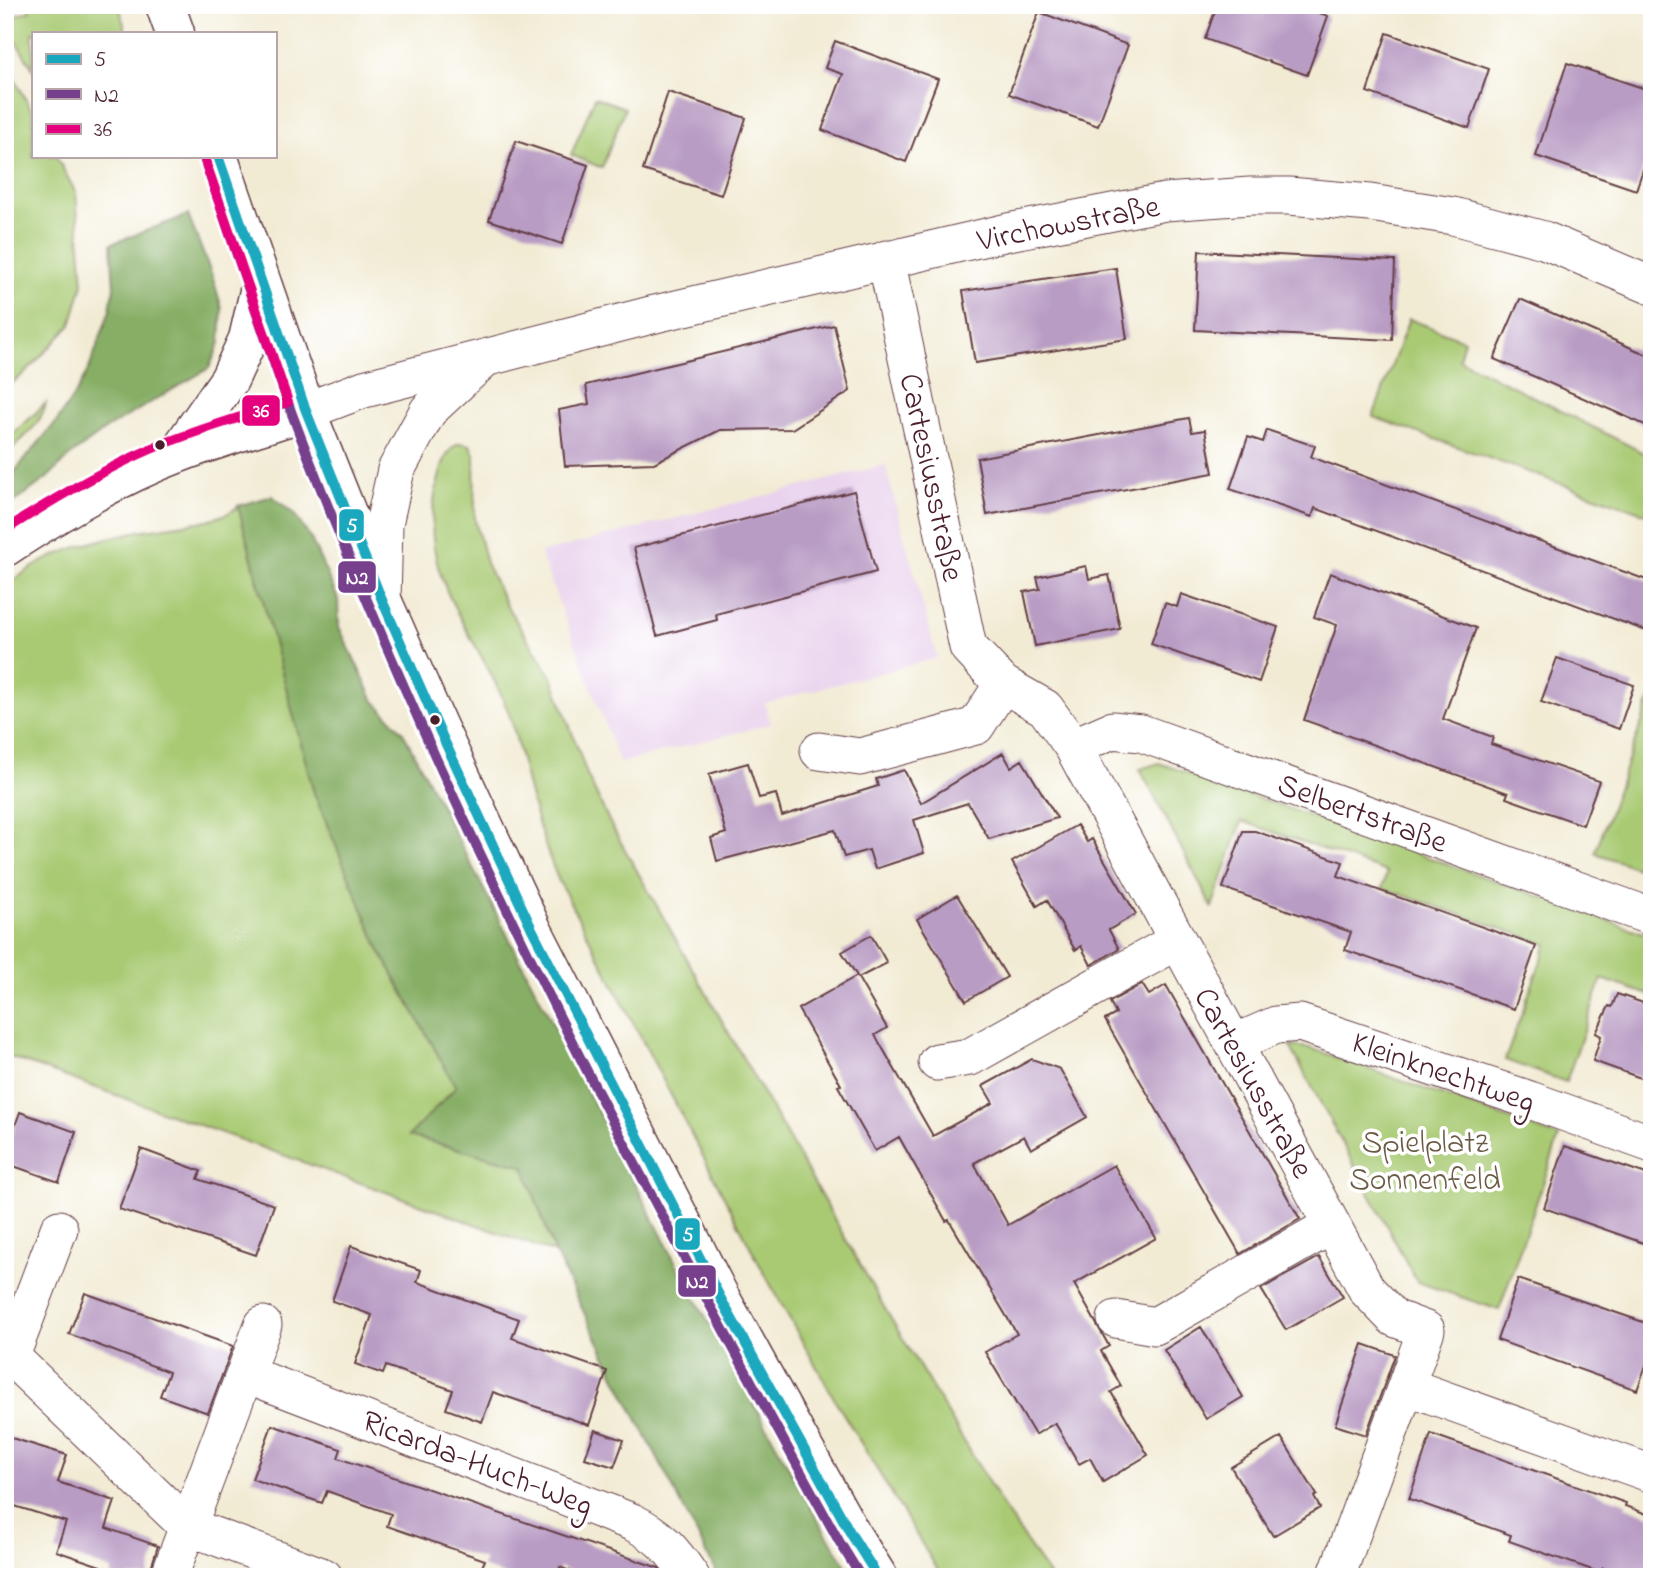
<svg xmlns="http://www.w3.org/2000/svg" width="1657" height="1582" font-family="'Indie Flower',sans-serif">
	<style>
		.built { fill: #e9d2ed }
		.green { fill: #a9ca73; stroke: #7a744f; stroke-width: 2 }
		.forest { fill: #86ae65; stroke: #686648; stroke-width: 2 }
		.building { fill: #b99cc4 }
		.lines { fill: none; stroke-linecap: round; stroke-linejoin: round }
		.street-casing { stroke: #633e44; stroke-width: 39 }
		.secondary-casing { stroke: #633e44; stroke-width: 41 }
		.primary-casing { stroke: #633e44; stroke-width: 41 }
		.street { stroke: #fff; stroke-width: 37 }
		.secondary { stroke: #fff; stroke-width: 38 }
		.primary { stroke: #fff; stroke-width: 38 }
		.bus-1-casing { stroke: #fff; stroke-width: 16 }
		.bus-2-casing { stroke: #fff; stroke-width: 16 }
		.bus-3-casing { stroke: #fff; stroke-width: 16 }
		.bus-1 { stroke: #1aa8be; stroke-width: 10 }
		.bus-2 { stroke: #76408c; stroke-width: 10 }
		.bus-3 { stroke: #e5007d; stroke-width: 10 }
		.bus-dot { fill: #4a1f2b; stroke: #fff; stroke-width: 2.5 }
		.labels { text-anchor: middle; stroke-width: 7; stroke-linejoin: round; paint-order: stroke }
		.street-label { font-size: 32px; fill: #4a1f2b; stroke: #fff }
		.park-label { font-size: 32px; fill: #6b5b44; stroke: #fff }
		.line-badge { stroke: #fff; stroke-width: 2.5 }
		.badge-label { font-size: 19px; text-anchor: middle; font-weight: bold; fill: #fff }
	</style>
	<rect width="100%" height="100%" fill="#fff"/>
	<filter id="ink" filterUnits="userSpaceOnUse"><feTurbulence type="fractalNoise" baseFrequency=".0143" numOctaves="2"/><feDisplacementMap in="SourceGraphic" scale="14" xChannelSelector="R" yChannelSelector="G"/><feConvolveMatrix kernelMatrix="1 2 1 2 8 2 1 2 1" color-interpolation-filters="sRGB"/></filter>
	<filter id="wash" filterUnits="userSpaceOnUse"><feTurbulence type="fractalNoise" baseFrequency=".00686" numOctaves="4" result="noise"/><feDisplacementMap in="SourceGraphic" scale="28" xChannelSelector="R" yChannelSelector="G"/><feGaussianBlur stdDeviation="1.57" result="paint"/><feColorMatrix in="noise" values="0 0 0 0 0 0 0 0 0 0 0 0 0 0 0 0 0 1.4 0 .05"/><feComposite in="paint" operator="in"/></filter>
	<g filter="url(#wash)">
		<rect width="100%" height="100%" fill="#f2ebd4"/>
		<!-- built -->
		<path class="built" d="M 885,465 L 937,658 L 765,703 L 770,724 L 620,763 L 540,553 Z"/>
		<!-- green -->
		<path class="green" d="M 28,5 L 119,5 L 126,33 L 33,33 L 33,69 L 5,24 L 5,19 L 30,11 Z
			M 5,61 L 33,113 L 33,156 L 56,156 L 76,193 L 83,284 L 71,325 L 26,372 L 5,389 Z
			M 595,97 L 625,108 L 602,168 L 571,155 Z
			M 1409,319 L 1464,340 L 1459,359 L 1652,457 L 1652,516 L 1373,417 Z
			M 46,403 C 43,423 19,442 5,455 L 5,442 Z
			M 460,443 L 470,445 L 474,454 L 475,520 L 486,563 L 506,605 L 552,677 L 588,777 L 611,825 L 884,1307 L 1005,1510 L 1050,1577 L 942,1577 L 835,1400 L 763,1271 L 558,879 C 543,843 532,805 523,767 C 518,748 515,729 508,711 C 476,628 411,576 439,478 C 443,464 446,449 460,443 Z
			M 238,506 L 314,793 L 380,951 L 456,1087 L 409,1136 L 524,1166 L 555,1253 L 5,1055 L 5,589 C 39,554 92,541 139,531 C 162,526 224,523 238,506 Z
			M 1652,694 L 1652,865 L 1649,872 L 1595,853 Z
			M 1159,763 L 1652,936 L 1652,996 L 1602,979 L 1566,1082 L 1505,1060 L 1547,944 L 1382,888 L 1387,872 L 1242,821 L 1212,907 L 1140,769 Z
			M 1290,1046 L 1310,1048 L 1559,1137 L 1499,1310 L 1417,1282 Z"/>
		<!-- forest -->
		<path class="forest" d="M 188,215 L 213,278 L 222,309 L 220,343 L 209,368 L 109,427 L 70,456 L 47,478 L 5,509 L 5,483 L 57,421 L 79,388 L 90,366 L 110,310 L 114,287 L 111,244 Z
			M 272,496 L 294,514 L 311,539 L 338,599 L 339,627 L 373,699 L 403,732 L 678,1267 L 818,1520 L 853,1577 L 719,1577 L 616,1378 L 555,1253 L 524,1166 L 409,1136 L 456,1087 L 380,951 L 314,793 L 238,506 Z"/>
		<g id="blocks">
			<!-- building -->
			<path class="building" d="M 1217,5 L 1296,5 L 1328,16 L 1307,75 L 1205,39 Z
				M 1039,12 L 1128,45 L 1098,126 L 1009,94 Z
				M 1387,33 L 1489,69 L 1469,128 L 1367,92 Z
				M 835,41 L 938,79 L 906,162 L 822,130 L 843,74 L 825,68 Z
				M 1567,63 L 1652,91 L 1652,143 L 1636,190 L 1536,156 Z
				M 668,92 L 746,118 L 721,195 L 643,170 Z
				M 516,141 L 588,165 L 562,244 L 489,220 Z
				M 1199,251 L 1395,261 L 1392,340 L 1195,330 Z
				M 1116,268 L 1127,339 L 975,363 L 963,291 Z
				M 1520,299 L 1652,357 L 1652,428 L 1494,359 Z
				M 834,325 L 850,391 L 792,429 L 720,430 L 654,463 L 565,466 L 559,410 L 589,404 L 586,385 Z
				M 1189,418 L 1192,432 L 1205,430 L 1213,473 L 987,515 L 977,458 Z
				M 1267,430 L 1315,446 L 1311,457 L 1652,582 L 1652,633 L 1315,508 L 1312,517 L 1230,489 L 1248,437 L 1263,442 Z
				M 854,491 L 876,572 L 716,614 L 717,620 L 657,636 L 634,548 Z
				M 1086,566 L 1089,579 L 1109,575 L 1120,629 L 1035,646 L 1024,592 L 1040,589 L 1037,577 Z
				M 1330,573 L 1476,628 L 1443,719 L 1493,737 L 1491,744 L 1599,781 L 1583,825 L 1506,798 L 1508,793 L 1304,720 L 1337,625 L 1314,617 Z
				M 1181,594 L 1278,627 L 1259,682 L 1151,644 L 1165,603 L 1177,607 Z
				M 1557,658 L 1634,685 L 1619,729 L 1541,702 Z
				M 1003,753 L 1011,767 L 1022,760 L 1057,818 L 989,839 L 968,803 L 914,820 L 924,853 L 875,869 L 869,850 L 844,857 L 835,830 L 717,861 L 711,838 L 726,833 L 709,774 L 748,763 L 759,798 L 776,794 L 782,816 L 878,786 L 876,779 L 904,770 L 921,803 Z
				M 1077,825 L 1087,842 L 1092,839 L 1136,914 L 1109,930 L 1119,949 L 1091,965 L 1081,946 L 1075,950 L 1047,900 L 1037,906 L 1012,862 Z
				M 1243,831 L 1255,831 L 1343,862 L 1338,876 L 1536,946 L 1514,1009 L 1345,950 L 1351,932 L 1223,888 Z
				M 957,895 L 1007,977 L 966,1001 L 917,919 Z
				M 871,935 L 887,963 L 858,978 L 887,1028 L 875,1035 L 933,1136 L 993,1103 L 983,1086 L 1032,1059 L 1060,1069 L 1087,1117 L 1031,1149 L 1024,1136 L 974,1163 L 1008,1225 L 1114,1165 L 1156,1238 L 1074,1284 L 1109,1346 L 1101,1351 L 1121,1386 L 1111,1392 L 1148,1455 L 1103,1482 L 1090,1458 L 1079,1464 L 1055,1423 L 1035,1435 L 985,1352 L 1017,1334 L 949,1220 L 946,1221 L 899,1137 L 875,1151 L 838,1086 L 841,1085 L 798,1009 L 857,976 L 842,952 Z
				M 1142,984 L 1149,995 L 1166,985 L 1300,1219 L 1240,1254 L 1105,1020 L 1116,1014 L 1110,1002 Z
				M 1617,994 L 1652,1006 L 1652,1082 L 1593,1061 L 1601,1036 L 1596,1033 L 1609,1006 L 1612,1007 Z
				M 20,1112 L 76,1132 L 59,1182 L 5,1163 L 5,1154 Z
				M 1565,1146 L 1652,1176 L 1652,1246 L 1544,1208 Z
				M 141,1149 L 201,1171 L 198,1179 L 274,1205 L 256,1255 L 119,1209 Z
				M 351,1246 L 421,1270 L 417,1282 L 519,1319 L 512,1338 L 607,1371 L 589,1425 L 493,1392 L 482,1422 L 446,1409 L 453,1390 L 386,1366 L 383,1374 L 355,1364 L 372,1315 L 332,1301 Z
				M 1319,1257 L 1343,1297 L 1286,1330 L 1261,1289 Z
				M 1518,1279 L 1652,1325 L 1652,1349 L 1637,1390 L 1497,1340 Z
				M 85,1293 L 233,1346 L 208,1413 L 160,1396 L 169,1372 L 69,1334 Z
				M 1201,1327 L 1243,1397 L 1206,1419 L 1164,1350 Z
				M 1363,1344 L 1395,1355 L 1366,1435 L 1335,1425 Z
				M 272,1425 L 341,1449 L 338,1458 L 659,1568 L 665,1577 L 585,1577 L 560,1567 L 557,1577 L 510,1577 L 482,1567 L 485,1560 L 387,1526 L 391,1514 L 327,1491 L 322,1503 L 252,1479 Z
				M 595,1430 L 624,1440 L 614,1467 L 585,1458 Z
				M 1431,1434 L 1626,1503 L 1625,1506 L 1652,1516 L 1652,1577 L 1628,1577 L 1603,1568 L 1601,1573 L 1509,1541 L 1511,1535 L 1409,1499 Z
				M 5,1436 L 67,1455 L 58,1482 L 115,1501 L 106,1528 L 158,1546 L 148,1577 L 110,1577 L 112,1570 L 56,1551 L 66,1522 L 5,1503 Z
				M 1281,1437 L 1317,1495 L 1314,1497 L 1320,1508 L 1273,1536 L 1231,1467 Z"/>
		</g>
	</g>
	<g filter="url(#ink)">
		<use href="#blocks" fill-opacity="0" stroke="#633e44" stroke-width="2"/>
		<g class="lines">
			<!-- street casing -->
			<g class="street-casing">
				<path id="street" d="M 886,259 L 968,647 L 1003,684 L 1045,708 L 1073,747 L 1367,1290 L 1394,1318 L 1426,1330 L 1406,1386 L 1652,1474
					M 306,411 L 364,389 L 655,314 L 1008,232 L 1165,202 L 1250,196 L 1289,196 L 1370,203 L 1453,216 L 1544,240 L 1652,286
					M 382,600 L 384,524 L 396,470 L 428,411 L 482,361
					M 1073,747 L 1112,730 L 1141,733 L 1652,917
					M 819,751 L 860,757 L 976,726 L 1003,684
					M 1235,1043 L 1276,1025 L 1300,1023 L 1530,1100 L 1652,1144
					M 937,1062 L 970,1057 L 1177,941
					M 1116,1319 L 1155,1326 L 1332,1225
					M 5,1351 L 187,1526 L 324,1577
					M 11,1356 L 59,1229
					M 246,1374 L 632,1522 C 661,1536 673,1551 691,1577
					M 169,1577 L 263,1325
					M 1336,1577 L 1406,1386"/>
			</g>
			<!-- secondary casing -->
			<g class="secondary-casing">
				<path id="secondary" d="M 178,453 L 229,380 L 248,339 L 261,283
					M 5,547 C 60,511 118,476 179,453 C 220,437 264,425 306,411"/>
			</g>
			<!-- primary casing -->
			<g class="primary-casing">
				<path id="primary" d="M 165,5 L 175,33
					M 218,156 L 306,411 L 382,600 L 437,725 L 532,929 L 721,1299 L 851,1534 L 878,1577"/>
			</g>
			<!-- street -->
			<use href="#street" class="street"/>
			<!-- secondary -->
			<use href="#secondary" class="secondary"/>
			<!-- primary -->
			<use href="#primary" class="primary"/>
			<!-- bus-1 casing -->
			<g class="bus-1-casing">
				<path id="bus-1" d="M 218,156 L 306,411 L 382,600 L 437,725 L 532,929 L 721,1299 L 851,1534 L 878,1577"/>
			</g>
			<!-- bus-2 casing -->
			<g class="bus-2-casing">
				<path id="bus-2" d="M 205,161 C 234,245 262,330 292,414 C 316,478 342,542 369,605 C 504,927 670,1236 839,1541 L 861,1577"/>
			</g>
			<!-- bus-3 casing -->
			<g class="bus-3-casing">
				<path id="bus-3" d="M 5,530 C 52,500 100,471 151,449 C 195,430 242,417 288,402 L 205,161"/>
			</g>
			<!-- bus-1 -->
			<use href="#bus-1" class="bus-1"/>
			<!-- bus-2 -->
			<use href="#bus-2" class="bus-2"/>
			<!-- bus-3 -->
			<use href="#bus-3" class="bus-3"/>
		</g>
	</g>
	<!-- markers -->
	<g class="bus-dot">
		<circle cx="160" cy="445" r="6"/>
		<circle cx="435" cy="720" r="6"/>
	</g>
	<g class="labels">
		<!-- street labels -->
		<g class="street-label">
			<text transform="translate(1068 222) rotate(-11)" y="11">Virchowstraße</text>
			<text transform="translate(933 477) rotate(78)" y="11">Cartesiusstraße</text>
			<text transform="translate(1363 812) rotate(20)" y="11">Selbertstraße</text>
			<text transform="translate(1444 1071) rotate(19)" y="11">Kleinknechtweg</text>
			<text transform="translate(1255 1082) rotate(61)" y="11">Cartesiusstraße</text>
			<text transform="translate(478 1462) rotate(21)" y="11">Ricarda-Huch-Weg</text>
		</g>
		<!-- park labels -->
		<g class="park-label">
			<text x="1425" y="1152">Spielplatz<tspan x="1425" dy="37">Sonnenfeld</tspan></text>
		</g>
	</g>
	<g class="line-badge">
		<rect x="241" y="394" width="40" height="33" rx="7" fill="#e5007d"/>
		<rect x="338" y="508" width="27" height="34" rx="7" fill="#1aa8be"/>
		<rect x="337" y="560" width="40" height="34" rx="7" fill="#76408c"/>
		<rect x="674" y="1217" width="27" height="34" rx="7" fill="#1aa8be"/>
		<rect x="677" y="1264" width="40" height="34" rx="7" fill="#76408c"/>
	</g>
	<g class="badge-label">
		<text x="261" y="417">36</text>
		<text x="352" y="532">5</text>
		<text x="357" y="584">N2</text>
		<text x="688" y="1241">5</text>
		<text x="697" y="1288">N2</text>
	</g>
	<!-- margin -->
	<rect width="1657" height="1582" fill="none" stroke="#fff" stroke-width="28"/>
	<!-- legend -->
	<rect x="32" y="32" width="245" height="126" fill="#ffffff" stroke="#b7a5aa" stroke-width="2"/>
	<rect x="46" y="54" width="35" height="10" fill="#1aa8be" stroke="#b7a5aa" stroke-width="2"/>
	<text x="94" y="66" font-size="21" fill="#4a1f2b">5</text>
	<rect x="46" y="89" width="35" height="10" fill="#76408c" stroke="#b7a5aa" stroke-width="2"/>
	<text x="94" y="102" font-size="21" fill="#4a1f2b">N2</text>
	<rect x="46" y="124" width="35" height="10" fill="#e5007d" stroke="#b7a5aa" stroke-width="2"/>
	<text x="94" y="136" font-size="21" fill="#4a1f2b">36</text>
</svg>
